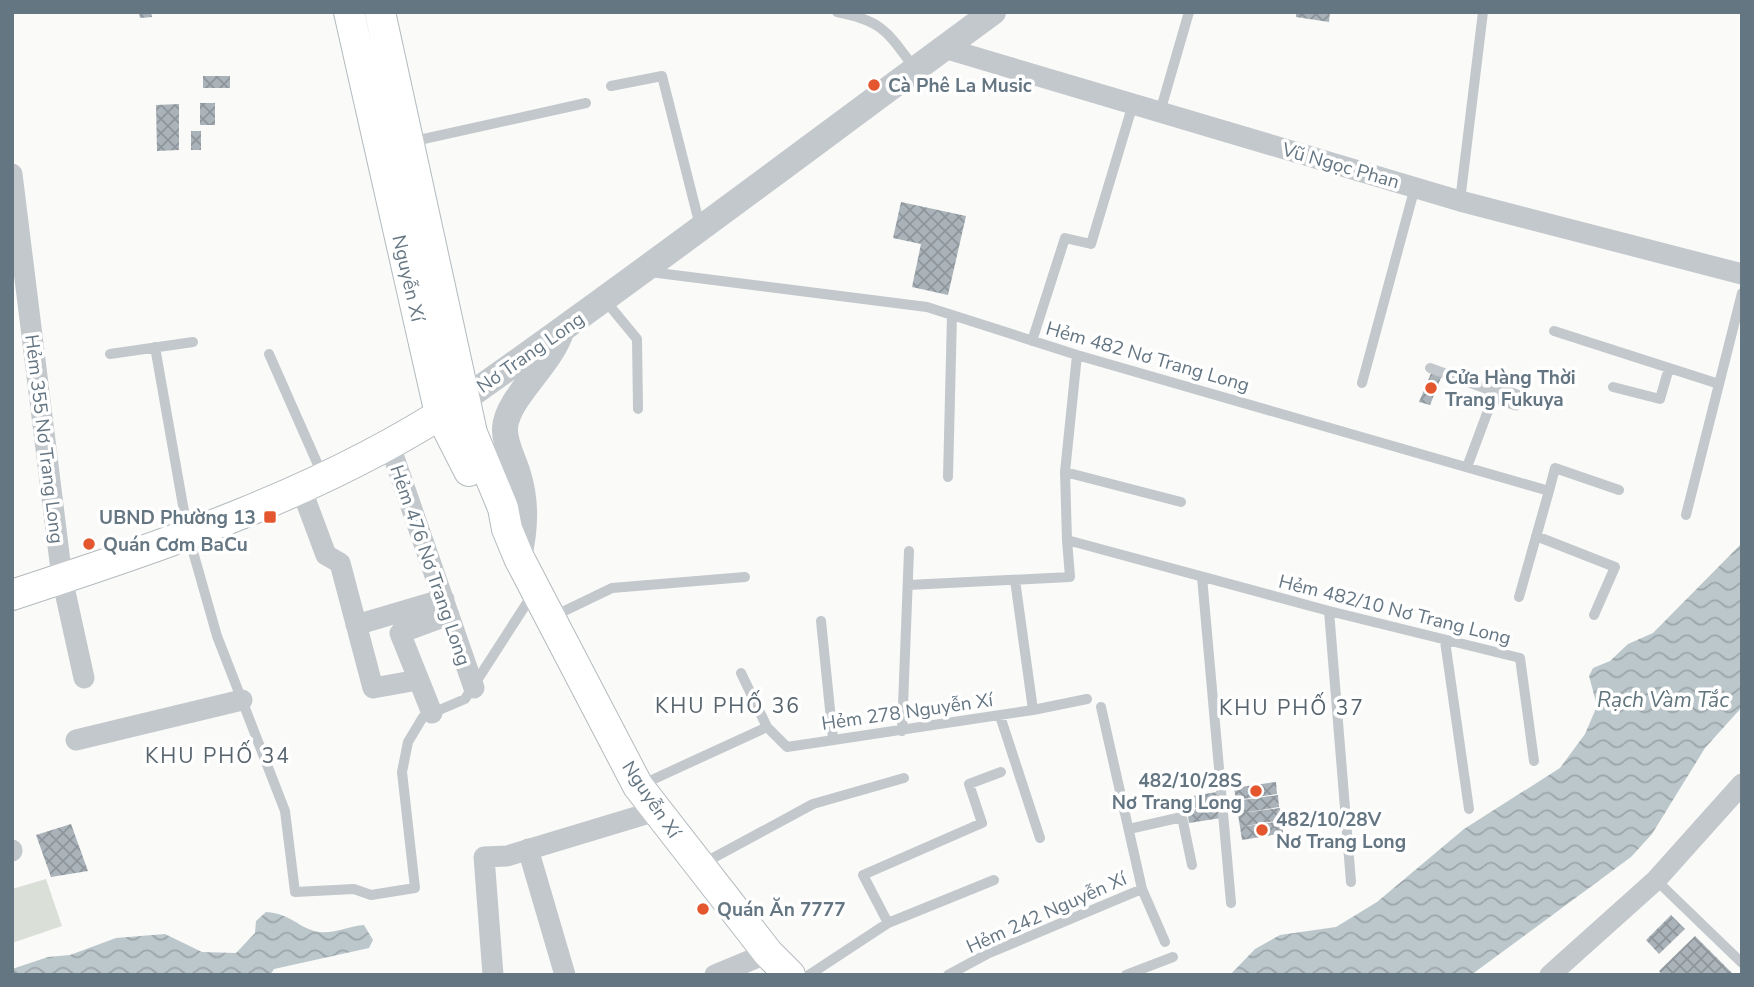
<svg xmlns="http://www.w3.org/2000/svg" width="1754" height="987" font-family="'Nunito Sans',sans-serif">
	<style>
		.garden { fill: #dadfd7 }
		.water { fill: url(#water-waves) }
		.building { fill: url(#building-cross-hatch) }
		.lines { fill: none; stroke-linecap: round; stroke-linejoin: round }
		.secondary-casing { stroke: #b3babf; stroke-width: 32 }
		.service { stroke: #c3c8cc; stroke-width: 10 }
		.minor { stroke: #c3c8cc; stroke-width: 21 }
		.tertiary { stroke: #c3c8cc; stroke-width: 26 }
		.secondary { stroke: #fff; stroke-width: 30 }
		.poi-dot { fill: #e4572e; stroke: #fff; stroke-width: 2.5 }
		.labels { text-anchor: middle; stroke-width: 7; stroke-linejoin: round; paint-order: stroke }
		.poi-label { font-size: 19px; font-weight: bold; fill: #657683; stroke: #fff; text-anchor: start }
		.street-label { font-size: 19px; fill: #657683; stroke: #fff }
		.water-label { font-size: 21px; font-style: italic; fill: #60757c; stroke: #fff }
		.neighbourhood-label { font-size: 21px; letter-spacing: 2px; fill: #57646e; stroke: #fff }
	</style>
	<defs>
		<pattern id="water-waves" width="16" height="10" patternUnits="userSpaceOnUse" patternTransform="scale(1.75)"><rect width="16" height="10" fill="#bbc7cb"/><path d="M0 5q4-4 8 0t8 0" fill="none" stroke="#9ca6aa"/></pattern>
		<pattern id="building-cross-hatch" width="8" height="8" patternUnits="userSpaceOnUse" patternTransform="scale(1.75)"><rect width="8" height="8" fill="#aab3b9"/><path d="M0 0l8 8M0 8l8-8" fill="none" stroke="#8e969c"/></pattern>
	</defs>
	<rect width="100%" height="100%" fill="#fafaf8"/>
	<!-- garden -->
	<path class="garden" d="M 46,879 L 62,926 L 12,943 L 12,889 Z"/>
	<!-- water -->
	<path class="water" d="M 1742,543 L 1742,707 L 1705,748 L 1652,834 L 1631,857 L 1471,975 L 1230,975 L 1255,949 L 1280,935 L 1336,927 L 1377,902 L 1464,829 L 1560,768 L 1585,734 L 1597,706 L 1589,676 L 1593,668 L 1610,661 L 1628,644 L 1653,633 Z
		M 266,912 C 293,914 297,928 319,932 C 334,934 349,926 364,925 L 373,940 L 369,948 L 274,969 L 270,975 L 12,975 L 12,969 L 48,957 L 70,955 L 116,938 L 165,934 L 202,952 L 236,953 L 255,933 L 256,921 Z"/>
	<!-- building -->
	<path class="building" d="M 139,12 L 151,12 L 152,17 L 140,18 Z
		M 1296,12 L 1330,12 L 1329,22 L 1296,17 Z
		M 203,76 L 230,76 L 230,88 L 203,88 Z
		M 200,103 L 215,103 L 215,125 L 200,125 Z
		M 179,104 L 179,150 L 157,151 L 156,105 Z
		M 191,131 L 201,131 L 201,150 L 191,150 Z
		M 901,202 L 966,216 L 948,295 L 912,287 L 921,244 L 893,238 Z
		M 1432,371 L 1442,375 L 1430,405 L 1419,402 Z
		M 1276,782 L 1277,794 L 1236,800 L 1234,788 Z
		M 1217,792 L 1219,804 L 1188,809 L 1187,797 Z
		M 1278,795 L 1279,807 L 1242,813 L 1280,808 L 1281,820 L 1240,827 L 1236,801 Z
		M 1219,806 L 1221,818 L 1189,823 L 1187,810 Z
		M 1282,821 L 1283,833 L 1242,840 L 1240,827 Z
		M 71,824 L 88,871 L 51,877 L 36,835 Z
		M 1671,915 L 1685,929 L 1659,954 L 1646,940 Z
		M 1695,936 L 1734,975 L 1662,975 L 1659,971 Z"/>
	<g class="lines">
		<!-- secondary casing -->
		<g class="secondary-casing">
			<path id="secondary" d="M 349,12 L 440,414 L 469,471
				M 380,12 L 472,433 L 503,508 L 507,529 L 519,558 L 638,786 L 768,953 L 790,975
				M 12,595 C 165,545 323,492 458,403"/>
		</g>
		<!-- service -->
		<path class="service" d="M 837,12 C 884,21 888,33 915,69
			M 611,86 L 662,76 L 700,226
			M 1160,112 L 1189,12
			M 410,142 L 586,103
			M 1460,201 L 1483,12
			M 650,272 L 927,307 L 1077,355 L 1549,491 L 1555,468 L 1619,490
			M 604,299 L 637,339 L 638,409
			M 1554,331 L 1719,384
			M 1032,341 L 1065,238 L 1091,244 L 1133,104
			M 155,347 L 188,534 L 217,636 L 285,811 L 295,892 L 354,889 L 371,895 L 415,888 L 402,772 L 408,742 L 423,717 L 465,699 L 534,592
			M 110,354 L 193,342
			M 269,354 L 322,474
			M 1077,355 L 1065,472 L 1067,540 L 1329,611 L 1520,658 L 1534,761
			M 1430,368 L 1495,392 L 1467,467
			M 1362,383 L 1415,187
			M 1613,387 L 1660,399 L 1669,368
			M 1065,472 L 1181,502
			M 948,477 L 952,315
			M 1686,515 L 1742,293
			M 1536,536 L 1615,567 L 1594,615
			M 1202,577 L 1231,903
			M 1015,580 L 1033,710
			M 908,585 L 1070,577 L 1067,540
			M 1519,597 L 1549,491
			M 1329,611 L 1351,882
			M 552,617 L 612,588 L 745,577
			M 821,621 L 833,739
			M 1445,641 L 1469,809
			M 741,673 L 767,727
			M 1000,716 L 1040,838
			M 902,731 L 909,551
			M 641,785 L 767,727 L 787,747 L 1033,710 L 1087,699
			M 1129,829 L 1182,817 L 1192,865
			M 702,864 L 813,804 L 904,778
			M 1656,880 L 1742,963
			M 1142,889 L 1165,942
			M 888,923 L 863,875 L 982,823 L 969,784 L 1001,772
			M 809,975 L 888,923 L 994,880
			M 948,975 L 987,954 L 1142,889 L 1101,707
			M 1126,975 L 1173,957"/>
		<!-- minor -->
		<path class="minor" d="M 944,48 L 1460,201 L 1742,274
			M 12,174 L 62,578 L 84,678
			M 1495,392 L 1516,400
			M 389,443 L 474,688
			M 301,488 L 326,555 L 340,563 L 373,688 L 418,680
			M 356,625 L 444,599
			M 432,713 L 400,633 L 449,615
			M 76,740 L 242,700
			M 528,849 L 565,975
			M 12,850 L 12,851
			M 493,975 L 484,857 L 507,856 L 656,811
			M 715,975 L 768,953
			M 1550,975 L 1656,880 L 1742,784"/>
		<!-- tertiary -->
		<path class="tertiary" d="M 466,398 C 644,273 817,141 993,12
			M 519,558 C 525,529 527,503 518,474 C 514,460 504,443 505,428 C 507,398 549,367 561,332"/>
		<!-- secondary -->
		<use href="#secondary" class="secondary"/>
	</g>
	<!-- markers -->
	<g class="poi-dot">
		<circle cx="874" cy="85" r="7"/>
		<circle cx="1431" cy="388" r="7"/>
		<rect x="263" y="510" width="14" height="14" rx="3.5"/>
		<circle cx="89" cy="544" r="7"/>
		<circle cx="1256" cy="791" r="7"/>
		<circle cx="1262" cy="830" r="7"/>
		<circle cx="703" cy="909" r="7"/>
	</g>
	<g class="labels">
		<!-- poi labels -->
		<g class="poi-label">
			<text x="888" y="92">Cà Phê La Music</text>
			<text x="1445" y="384">Cửa Hàng Thời<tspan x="1445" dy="22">Trang Fukuya</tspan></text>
			<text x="256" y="524" text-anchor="end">UBND Phường 13</text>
			<text x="103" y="551">Quán Cơm BaCu</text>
			<text x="1242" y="787" text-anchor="end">482/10/28S<tspan x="1242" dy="22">Nơ Trang Long</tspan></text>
			<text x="1276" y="826">482/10/28V<tspan x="1276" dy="22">Nơ Trang Long</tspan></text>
			<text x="717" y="916">Quán Ăn 7777</text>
		</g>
		<!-- street labels -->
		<g class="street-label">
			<text transform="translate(1341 165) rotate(16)" y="7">Vũ Ngọc Phan</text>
			<text transform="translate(409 278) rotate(77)" y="7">Nguyễn Xí</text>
			<text transform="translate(530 352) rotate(-35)" y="7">Nơ Trang Long</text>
			<text transform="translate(1148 356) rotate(16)" y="7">Hẻm 482 Nơ Trang Long</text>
			<text transform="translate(45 439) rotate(83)" y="7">Hẻm 355 Nơ Trang Long</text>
			<text transform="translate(431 565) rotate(71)" y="7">Hẻm 476 Nơ Trang Long</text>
			<text transform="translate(1395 609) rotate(14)" y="7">Hẻm 482/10 Nơ Trang Long</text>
			<text transform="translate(907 711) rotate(-8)" y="7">Hẻm 278 Nguyễn Xí</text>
			<text transform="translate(652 799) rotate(56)" y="7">Nguyễn Xí</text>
			<text transform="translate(1046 912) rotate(-24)" y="7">Hẻm 242 Nguyễn Xí</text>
		</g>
		<!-- water labels -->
		<g class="water-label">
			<text x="1663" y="707">Rạch Vàm Tắc</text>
		</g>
		<!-- neighbourhood labels -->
		<g class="neighbourhood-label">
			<text x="728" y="713">KHU PHỐ 36</text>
			<text x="1292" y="715">KHU PHỐ 37</text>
			<text x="218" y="763">KHU PHỐ 34</text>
		</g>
	</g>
	<!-- border -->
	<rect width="1754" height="987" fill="none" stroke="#657683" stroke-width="28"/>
</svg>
